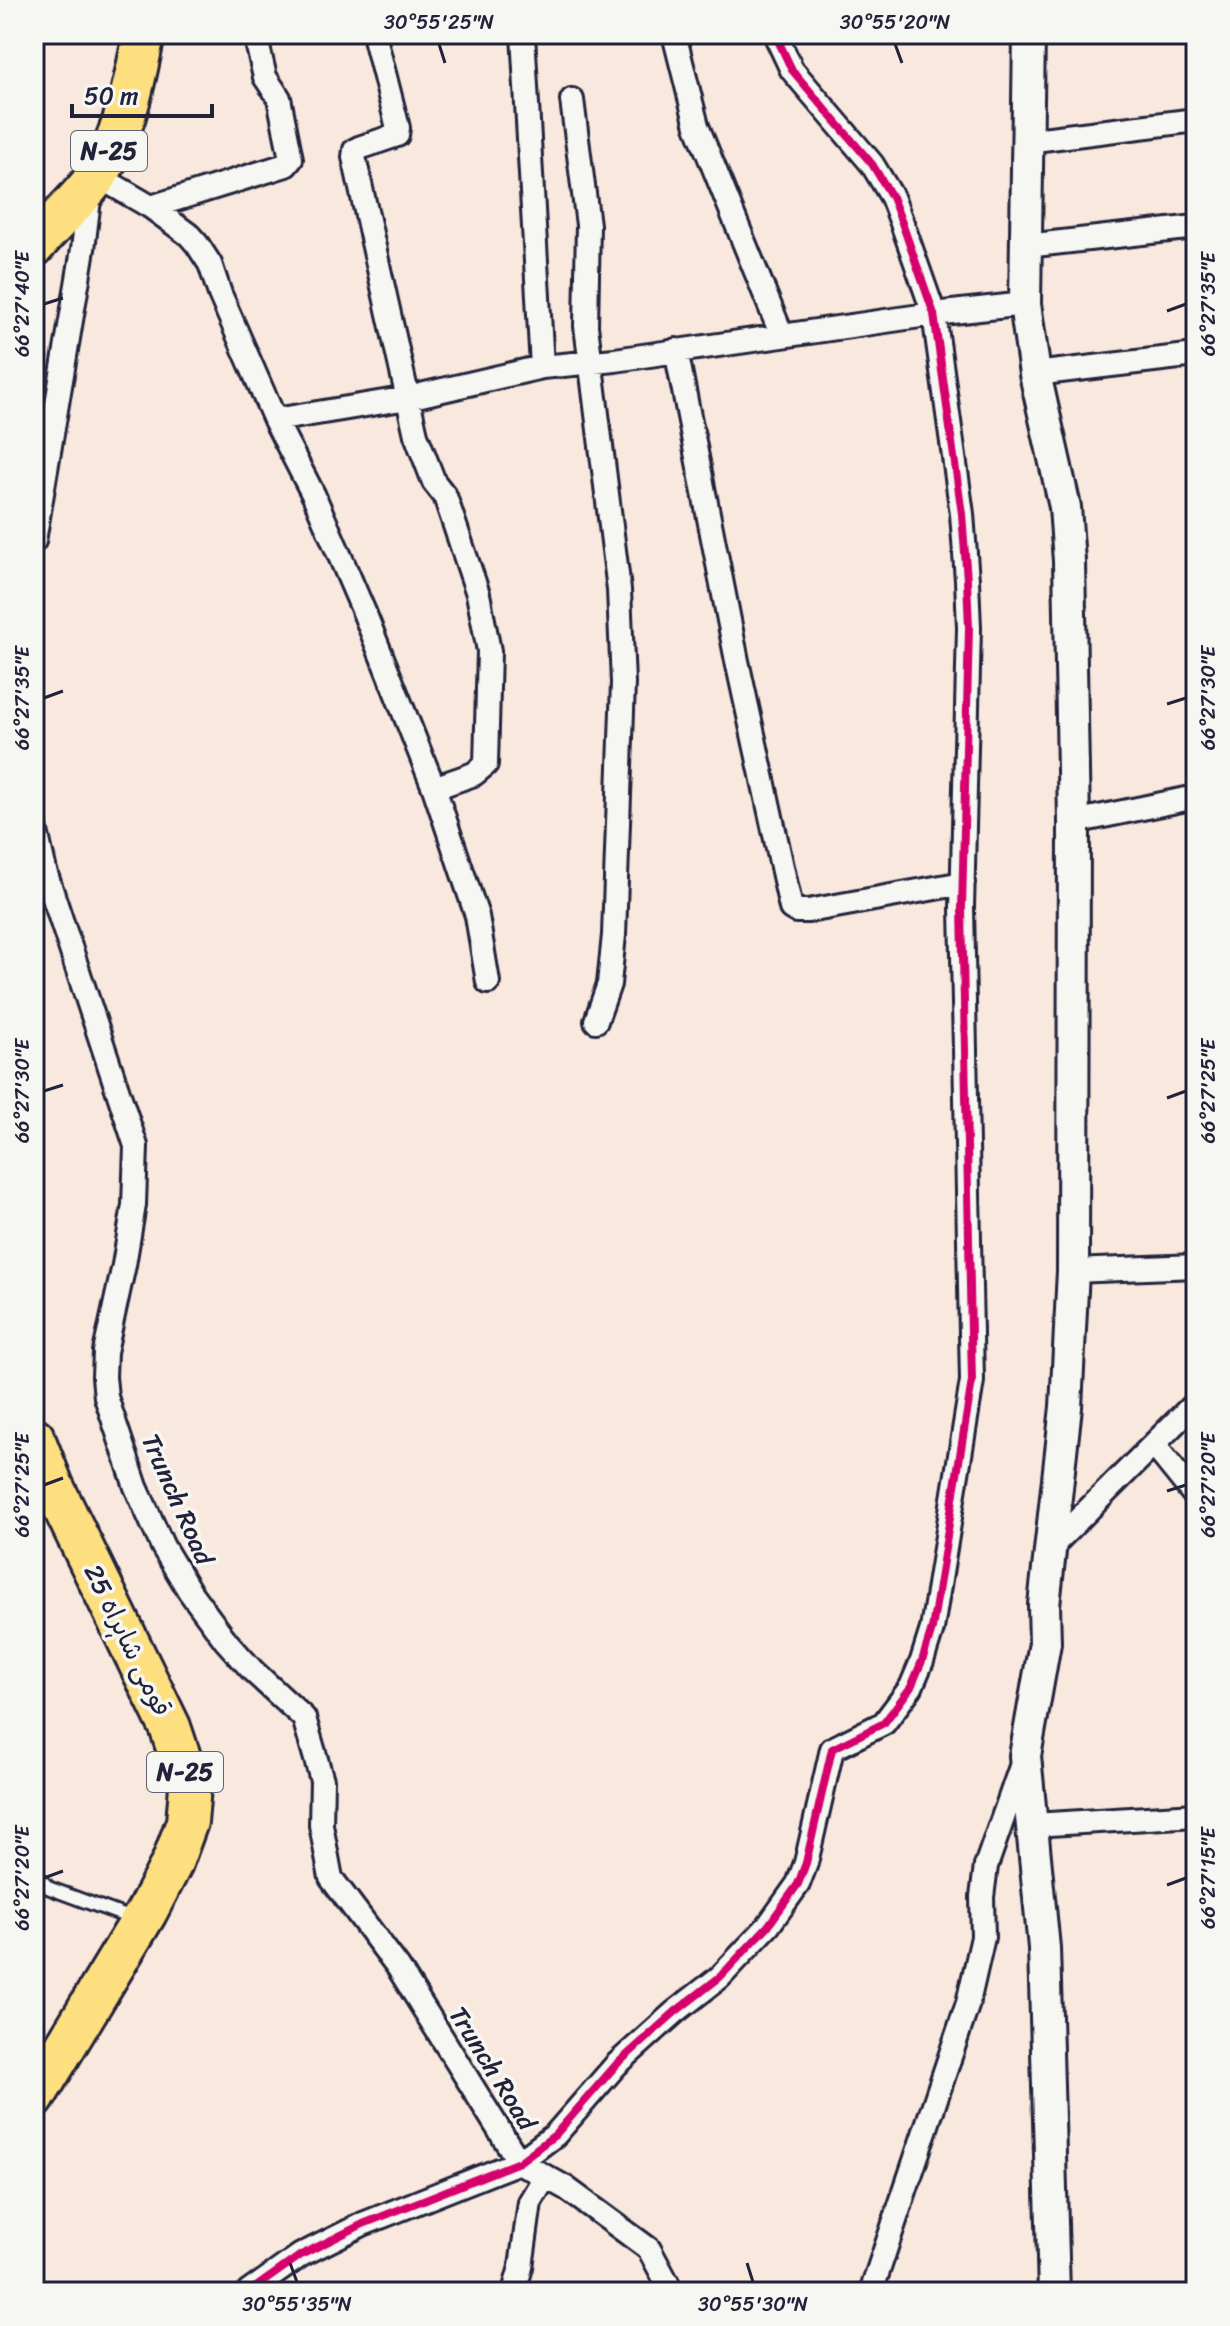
<svg xmlns="http://www.w3.org/2000/svg" width="1230" height="2326" font-family="Sriracha,'Playpen Sans Arabic',sans-serif">
	<style>
		.lines { fill: none; stroke-linecap: round; stroke-linejoin: round }
		.lane-casing { stroke: #22223b; stroke-width: 17 }
		.street-casing { stroke: #22223b; stroke-width: 28 }
		.secondary-casing { stroke: #22223b; stroke-width: 36 }
		.highway-casing { stroke: #22223b; stroke-width: 46 }
		.lane { stroke: #f6f6f2; stroke-width: 11 }
		.street { stroke: #f6f6f2; stroke-width: 22 }
		.secondary { stroke: #f6f6f2; stroke-width: 30 }
		.highway { stroke: #fedf80; stroke-width: 40 }
		.cycleway-casing { stroke: #f6f6f2; stroke-width: 13 }
		.cycleway { stroke: #d6006c; stroke-width: 8 }
		.ticks { fill: none; stroke: #22223b; stroke-width: 3 }
		.labels { text-anchor: middle; stroke-width: 7; stroke-linejoin: round; paint-order: stroke }
		.shield { fill: #f6f6f2; stroke: #626272; stroke-width: 2 }
		.shield-label { font-size: 24px; font-weight: bold; fill: #22223b }
		.street-label { font-size: 26px; fill: #22223b; stroke: #f6f6f2 }
		.neatline { fill: none; stroke: #22223b; stroke-width: 3 }
		.ticks-label { font-size: 20px; text-anchor: middle; fill: #22223b }
	</style>
	<rect width="100%" height="100%" fill="#f8e8dd"/>
	<filter id="ink" filterUnits="userSpaceOnUse"><feTurbulence type="fractalNoise" baseFrequency=".0125" numOctaves="2"/><feDisplacementMap in="SourceGraphic" scale="16" xChannelSelector="R" yChannelSelector="G"/><feConvolveMatrix kernelMatrix="1 2 1 2 8 2 1 2 1" color-interpolation-filters="sRGB"/></filter>
	<g filter="url(#ink)">
		<g class="lines">
			<!-- lane casing -->
			<g class="lane-casing">
				<path id="lane" d="M 34,1872 L 49,1888 L 133,1919"/>
			</g>
			<!-- street casing -->
			<g class="street-casing">
				<path id="street" d="M 374,34 L 398,128 L 397,135 L 359,148 L 355,150 L 354,157 L 416,435 L 434,482 L 445,496 L 478,594 L 489,651 L 486,764 L 474,774 L 434,788
					M 523,34 L 542,367
					M 674,34 L 697,126 L 782,336
					M 572,100 L 588,225 L 586,326 L 619,590 L 623,683 L 614,935 L 609,984 L 596,1021
					M 1026,141 L 1196,120
					M 96,175 L 151,207 L 189,235 L 197,244 L 210,264 L 220,294 L 275,420 L 314,496 L 364,612 L 434,788 L 477,916 L 488,982
					M 151,207 L 286,165 L 291,159 L 279,98 L 265,77 L 255,34
					M 1026,246 L 1196,227
					M 676,350 L 737,661 L 791,908 L 796,911 L 808,911 L 963,883
					M 1035,374 L 1196,355
					M 275,420 L 408,398 L 542,367 L 615,360 L 934,314 L 1025,304
					M 34,541 L 83,249 L 90,191
					M 34,822 L 45,871 L 136,1146 L 134,1205 L 124,1265 L 105,1352 L 104,1377 L 106,1397 L 136,1487 L 163,1547 L 190,1592 L 226,1641 L 253,1671 L 304,1718 L 322,1780 L 321,1825 L 331,1878 L 398,1967 L 519,2162 L 566,2188 L 649,2249 L 672,2292
					M 1074,822 L 1196,797
					M 1073,1271 L 1196,1266
					M 1154,1445 L 1196,1497
					M 1051,1547 L 1196,1402
					M 1033,1825 L 1196,1815
					M 249,2292 L 301,2255 L 363,2224 L 519,2162 L 555,2135 L 616,2065 L 675,2012 L 720,1977 L 768,1926 L 798,1884 L 806,1863 L 832,1749 L 884,1723 L 911,1687 L 922,1661 L 932,1629 L 972,1381 L 962,908 L 969,628 L 967,580 L 962,514 L 934,314 L 902,223 L 892,197 L 872,164 L 792,70 L 775,34
					M 514,2292 L 521,2267 L 530,2202 L 545,2177
					M 871,2292 L 968,2003 L 983,1937 L 982,1897 L 986,1866 L 1023,1761"/>
			</g>
			<!-- secondary casing -->
			<g class="secondary-casing">
				<path id="secondary" d="M 1029,34 L 1025,304 L 1035,374 L 1065,507 L 1069,561 L 1074,822 L 1073,1271 L 1066,1407 L 1044,1605 L 1045,1643 L 1025,1756 L 1044,1948 L 1054,2292"/>
			</g>
			<!-- highway casing -->
			<g class="highway-casing">
				<path id="highway" d="M 34,246 C 51,225 72,207 89,186 C 123,145 134,85 144,34
					M 34,1438 L 53,1486 L 170,1727 L 190,1787 L 187,1822 L 172,1863 L 146,1913 L 34,2098"/>
			</g>
			<!-- lane -->
			<use href="#lane" class="lane"/>
			<!-- street -->
			<use href="#street" class="street"/>
			<!-- secondary -->
			<use href="#secondary" class="secondary"/>
			<!-- highway -->
			<use href="#highway" class="highway"/>
			<!-- cycleway casing -->
			<g class="cycleway-casing">
				<path id="cycleway" d="M 249,2292 L 301,2255 L 363,2224 L 519,2162 L 555,2135 L 616,2065 L 675,2012 L 720,1977 L 768,1926 L 798,1884 L 806,1863 L 832,1749 L 884,1723 L 911,1687 L 922,1661 L 932,1629 L 972,1381 L 962,908 L 969,628 L 967,580 L 962,514 L 934,314 L 902,223 L 892,197 L 872,164 L 792,70 L 775,34"/>
			</g>
			<!-- cycleway -->
			<use href="#cycleway" class="cycleway"/>
		</g>
	</g>
	<!-- ticks -->
	<path class="ticks" d="M 439,44 L 445,63M 895,44 L 902,63M 44,304 L 63,298M 1167,311 L 1186,304M 44,698 L 63,691M 1167,704 L 1186,698M 44,1091 L 63,1085M 1167,1098 L 1186,1091M 44,1485 L 63,1478M 1167,1491 L 1186,1485M 44,1878 L 63,1871M 1167,1885 L 1186,1878M 290,2263 L 297,2282M 747,2263 L 753,2282"/>
	<g class="labels">
		<!-- shield labels -->
		<g class="shield">
			<rect x="71" y="131" width="76" height="40" rx="6"/>
			<rect x="147" y="1752" width="76" height="40" rx="6"/>
		</g>
		<g class="shield-label">
			<text x="109" y="159">N-25</text>
			<text x="185" y="1780">N-25</text>
		</g>
		<!-- street labels -->
		<g class="street-label">
			<text transform="translate(178 1499) rotate(66)" y="9">Trunch Road</text>
			<text transform="translate(128 1640) rotate(64)" y="9">قومی شاہراہ 25</text>
			<text transform="translate(493 2068) rotate(58)" y="9">Trunch Road</text>
		</g>
	</g>
	<!-- margin -->
	<rect width="1230" height="2326" fill="none" stroke="#f6f6f2" stroke-width="88"/>
	<!-- scale -->
	<path d="M72 104v12h140v-12" fill="none" stroke="#22223b" stroke-width="4"/>
	<text x="84" y="104" font-size="24" fill="#22223b" stroke="#f6f6f2" stroke-width="6" paint-order="stroke">50 m</text>
	<rect x="44" y="44" width="1142" height="2238" class="neatline"/>
	<g class="ticks-label">
		<text x="439" y="29">30°55'25"N</text>
		<text x="895" y="29">30°55'20"N</text>
		<text transform="translate(22 304) rotate(-90)" y="7">66°27'40"E</text>
		<text transform="translate(1208 304) rotate(-90)" y="7">66°27'35"E</text>
		<text transform="translate(22 698) rotate(-90)" y="7">66°27'35"E</text>
		<text transform="translate(1208 698) rotate(-90)" y="7">66°27'30"E</text>
		<text transform="translate(22 1091) rotate(-90)" y="7">66°27'30"E</text>
		<text transform="translate(1208 1091) rotate(-90)" y="7">66°27'25"E</text>
		<text transform="translate(22 1485) rotate(-90)" y="7">66°27'25"E</text>
		<text transform="translate(1208 1485) rotate(-90)" y="7">66°27'20"E</text>
		<text transform="translate(22 1878) rotate(-90)" y="7">66°27'20"E</text>
		<text transform="translate(1208 1878) rotate(-90)" y="7">66°27'15"E</text>
		<text x="297" y="2311">30°55'35"N</text>
		<text x="753" y="2311">30°55'30"N</text>
	</g>
</svg>
